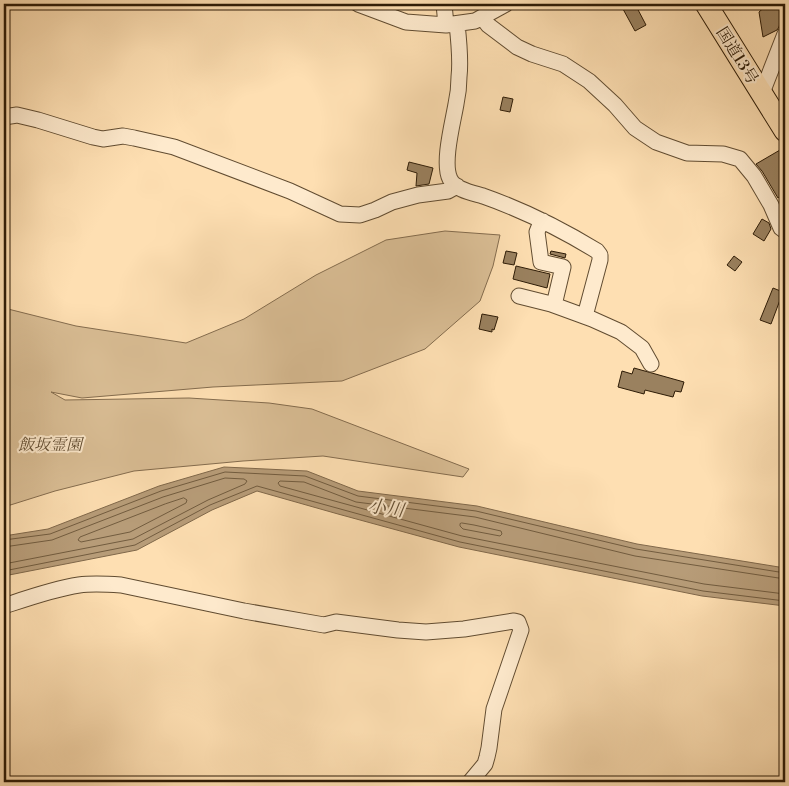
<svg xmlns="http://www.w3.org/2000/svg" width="789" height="786" font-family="'Libre Bodoni','Noto Serif JP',serif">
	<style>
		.green { fill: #dabe95; stroke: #846c4e }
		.water { fill: #b79c78; stroke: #80684a }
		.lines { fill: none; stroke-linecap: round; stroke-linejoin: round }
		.shore { stroke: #725c3f; stroke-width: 1 }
		.building { fill: #9a815f; stroke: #2d1b06 }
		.minor-casing { stroke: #614c31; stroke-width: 17 }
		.highway-casing { stroke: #2d1b06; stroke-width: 23 }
		.minor { stroke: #feeacd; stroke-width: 15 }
		.highway { stroke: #fedfb2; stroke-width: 21 }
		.labels { text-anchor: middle; stroke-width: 4; stroke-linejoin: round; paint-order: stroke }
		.street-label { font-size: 16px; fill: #2d1b06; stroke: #feeacd }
		.park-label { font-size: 16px; font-style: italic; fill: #614c31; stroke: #feeacd }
		.water-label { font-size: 18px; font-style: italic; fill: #644f34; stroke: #feeacd }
	</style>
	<rect width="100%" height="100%" fill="#fedfb2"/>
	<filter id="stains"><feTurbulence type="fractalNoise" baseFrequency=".004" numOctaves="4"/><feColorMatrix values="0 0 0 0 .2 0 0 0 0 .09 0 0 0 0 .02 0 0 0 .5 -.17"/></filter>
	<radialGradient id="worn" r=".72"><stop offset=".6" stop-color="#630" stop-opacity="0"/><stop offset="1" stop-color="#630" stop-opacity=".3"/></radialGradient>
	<!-- green -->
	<path class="green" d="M 445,231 L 500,235 L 493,266 L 480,301 L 425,349 L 342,381 L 213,387 L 82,398 L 51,392 L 65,400 L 189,398 L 269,403 L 312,409 L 469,469 L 463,477 L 323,456 L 243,461 L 134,471 L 55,491 L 4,507 L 4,308 L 76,326 L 186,343 L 244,319 L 316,275 L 386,240 Z"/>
	<!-- water -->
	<path class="water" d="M 224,467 L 307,471 L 358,491 L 477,506 L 637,544 L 785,568 L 785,606 L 702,596 L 459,547 L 338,514 L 257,491 L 212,510 L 137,550 L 4,576 L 4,536 L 48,529 L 159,486 Z"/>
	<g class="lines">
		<!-- shore -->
		<path class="shore" d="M 184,498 L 187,500 L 186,503 L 130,532 L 81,542 L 78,540 L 80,537 L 165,504 Z
			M 462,523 L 474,525 L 501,531 L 502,534 L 500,536 L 463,529 L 460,526 L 460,524 Z
			M 4,540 L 50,534 L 161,491 L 225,472 L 305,476 L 358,496 L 476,511 L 636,549 L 785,573
			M 4,547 L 52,540 L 163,497 L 225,478 L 244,479 L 247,481 L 245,484 L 208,500 L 133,539 L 4,564
			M 4,571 L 135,545 L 210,505 L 257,486 L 460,542 L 703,591 L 785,601
			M 785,579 L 635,556 L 475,517 L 356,502 L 304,482 L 280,481 L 278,483 L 280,486 L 462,536 L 704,584 L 785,594"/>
	</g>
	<!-- building -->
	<path class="building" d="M 635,4 L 646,25 L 635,31 L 623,9 Z
		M 768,4 L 780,4 L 785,5 L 785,6 L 779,27 L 777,30 L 763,37 L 759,12 Z
		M 503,97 L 513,99 L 510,112 L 500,110 Z
		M 780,150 L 785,159 L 785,193 L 778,198 L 762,171 L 756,164 Z
		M 409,162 L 433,168 L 429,184 L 416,186 L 417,173 L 407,170 Z
		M 762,219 L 769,223 L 771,229 L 764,241 L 753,234 Z
		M 506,251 L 517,253 L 514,265 L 503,263 Z
		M 551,251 L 566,254 L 565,258 L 550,254 Z
		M 734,256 L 742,262 L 735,271 L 727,265 Z
		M 516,266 L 550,274 L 547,288 L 513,279 Z
		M 773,288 L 783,292 L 771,324 L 760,320 Z
		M 482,314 L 498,317 L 494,330 L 492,329 L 492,332 L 479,329 Z
		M 634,368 L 684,382 L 681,392 L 675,391 L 673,397 L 645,390 L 644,394 L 618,387 L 622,371 L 632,374 Z"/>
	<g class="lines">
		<!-- minor casing -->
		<g class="minor-casing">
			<path id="minor" d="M 358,4 L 406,22 L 446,25 L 475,21 L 506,4
				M 444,4 L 446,25
				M 482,17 L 488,25 L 517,47 L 532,54 L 563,64 L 589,81 L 615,105 L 635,128 L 656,142 L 687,153 L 723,154 L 740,159 L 754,176 L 771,205 L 781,228 L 785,231
				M 457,24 C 459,42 461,60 459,77 C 459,86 458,95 456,104 C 453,122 442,163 450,179 C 455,190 473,193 483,196 C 523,210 561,229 597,251 L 600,255 L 600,260 L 585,316
				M 762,93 L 785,34
				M 4,117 L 17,115 L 38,120 L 93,137 L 103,139 L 123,136 L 134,138 L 174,147 L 290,191 L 340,214 L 360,215 L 375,210 L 392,202 L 418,195 L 448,191 L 457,186
				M 543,221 L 539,227 L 537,232 L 541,262 L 563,267 L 554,305
				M 519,296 L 551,304 L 592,319 L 621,332 L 642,348 L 651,364
				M 4,606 C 28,598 53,589 79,585 C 93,583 107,584 121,585 L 244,611 L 324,625 L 336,622 L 398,630 L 426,632 L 464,629 L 514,621 L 518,622 L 521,630 L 494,709 L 489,748 L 487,757 L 485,764 L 470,782"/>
		</g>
		<!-- highway casing -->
		<g class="highway-casing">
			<path id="highway" d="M 706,4 L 785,131"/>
		</g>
		<!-- minor -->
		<use href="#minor" class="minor"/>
		<!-- highway -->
		<use href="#highway" class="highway"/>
	</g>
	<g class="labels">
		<!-- street labels -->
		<g class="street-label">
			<text transform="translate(738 55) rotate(58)" y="6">国道13号</text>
		</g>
		<!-- park labels -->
		<g class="park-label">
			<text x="50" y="450">飯坂霊園</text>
		</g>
		<!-- water labels -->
		<g class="water-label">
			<text transform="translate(386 508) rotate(8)" y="6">小川</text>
		</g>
	</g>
	<!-- margin -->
	<rect width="789" height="786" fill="none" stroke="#fedfb2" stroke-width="20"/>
	<rect x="5" y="5" width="779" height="776" fill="none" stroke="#2d1b06" stroke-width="2.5"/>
	<rect x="10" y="10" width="769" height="766" fill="none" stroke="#2d1b06"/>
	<rect width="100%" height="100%" filter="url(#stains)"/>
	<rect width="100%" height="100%" fill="url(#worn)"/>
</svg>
